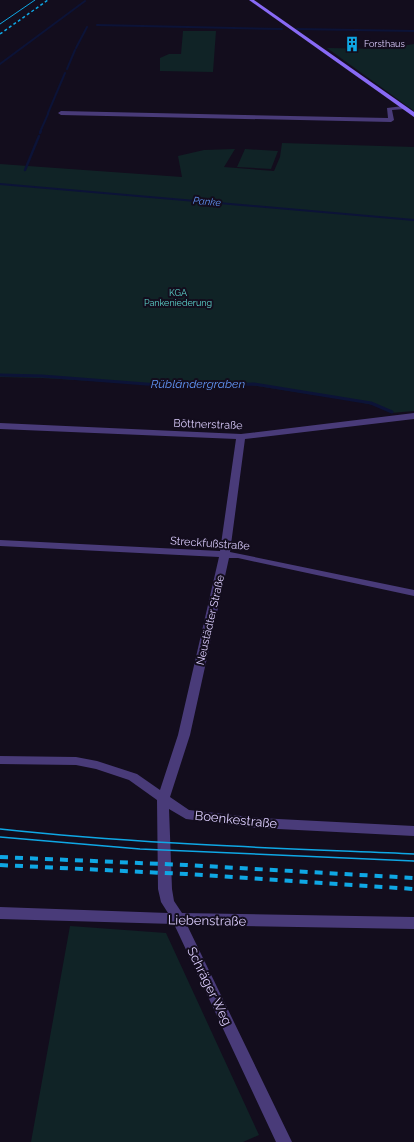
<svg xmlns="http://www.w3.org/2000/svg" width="414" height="1142" font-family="Raleway,sans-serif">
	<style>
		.green { fill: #102326 }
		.water { fill: #0c1337 }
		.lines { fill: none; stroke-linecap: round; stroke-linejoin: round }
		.stream-far2 { stroke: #0c1337; stroke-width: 2 }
		.stream-far1 { stroke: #0c1337; stroke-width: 2.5 }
		.stream { stroke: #0c1337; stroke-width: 3 }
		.minor { fill: #493b79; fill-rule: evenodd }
		.secondary { fill: #886af5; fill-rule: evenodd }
		.tram-far1 { stroke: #0fa7e4; stroke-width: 1 }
		.tram { stroke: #0fa7e4; stroke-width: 1.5 }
		.rail-far1 { stroke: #0fa7e4; stroke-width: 1.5; stroke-dasharray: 3 2.5; stroke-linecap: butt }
		.rail { stroke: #0fa7e4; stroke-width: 4; stroke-dasharray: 8 7; stroke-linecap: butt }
		.labels { text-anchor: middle; stroke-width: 4; stroke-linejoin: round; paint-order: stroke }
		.far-poi-label { font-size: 9px; fill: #daccfc; stroke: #130d1d; text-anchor: start }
		.far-park-label { font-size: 9px; fill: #5ed6ce; stroke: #130d1d }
		.far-water-label { font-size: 10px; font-style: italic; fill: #6194f5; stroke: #130d1d }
		.street-label { font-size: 11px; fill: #daccfc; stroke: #130d1d }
		.water-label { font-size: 12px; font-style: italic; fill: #6194f5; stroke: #130d1d }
		.near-street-label { font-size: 13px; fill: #daccfc; stroke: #130d1d }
	</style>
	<rect width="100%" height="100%" fill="#130d1d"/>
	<!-- green -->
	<path class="green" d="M 183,31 L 216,31 L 213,72 L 160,71 L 160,58 L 169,54 L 181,54 Z
		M 414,44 L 414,111 L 327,48 L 383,49 Z
		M 282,143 L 414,147 L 414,411 L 391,413 L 378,406 L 354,401 L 238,383 L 177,386 L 42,378 L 0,377 L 0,164 L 182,177 L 178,156 L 204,150 L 235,149 L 224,167 L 274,171 L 280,157 Z
		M 245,149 L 278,151 L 271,169 L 237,167 Z
		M 70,926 L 166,933 L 259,1135 L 243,1142 L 31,1142 Z"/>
	<!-- water -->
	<path class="water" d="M 0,183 L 414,219 L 414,221 L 0,185 Z"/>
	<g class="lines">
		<!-- stream-far2 -->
		<path class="stream-far2" d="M 97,25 L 282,29
			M 297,29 L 414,31
			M 76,48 L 87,27
			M 0,64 L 85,1
			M 67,69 L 75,50
			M 48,113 L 65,73
			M 40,132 L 48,114"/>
		<!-- stream-far1 -->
		<path class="stream-far1" d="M 40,133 L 41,131
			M 25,170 L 39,136"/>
		<!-- stream -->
		<path class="stream" d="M 0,375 L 42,376 L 172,386 L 254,384 L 371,403 L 392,412"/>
		<!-- minor -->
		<path class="minor" d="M 403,106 L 405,107 L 405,109 L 392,110 L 394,120 L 391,122 L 61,115 L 58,113 L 61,111 L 388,118 L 387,108 Z
			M 414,413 L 414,419 L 245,439 L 230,552 L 414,590 L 414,596 L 238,558 L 229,558 L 190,735 L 170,797 L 189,810 L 259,818 L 414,826 L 414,836 L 259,828 L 186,819 L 169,809 L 172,889 L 174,901 L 182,913 L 414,917 L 414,929 L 187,925 L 292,1142 L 276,1142 L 174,924 L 0,919 L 0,907 L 168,913 L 161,902 L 158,889 L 157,800 L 129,780 L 96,769 L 76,765 L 0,764 L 0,756 L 76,757 L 97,761 L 137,774 L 160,790 L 178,735 L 219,557 L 0,546 L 0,540 L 220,551 L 236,439 L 0,429 L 0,423 L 241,434 Z"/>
		<!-- secondary -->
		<path class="secondary" d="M 249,0 L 254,0 L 414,112 L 414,117 Z"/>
		<!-- tram-far1 -->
		<path class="tram-far1" d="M 0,24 L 35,0"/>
		<!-- tram -->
		<path class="tram" d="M 0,829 C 138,844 276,848 414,854
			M 0,837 L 140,849 L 414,861"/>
		<!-- rail-far1 -->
		<path class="rail-far1" d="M 0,34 L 48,0"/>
		<!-- rail -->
		<path class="rail" d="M 0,857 L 186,865 L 414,878
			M 0,865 L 186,874 L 414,889"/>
	</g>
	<!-- icons -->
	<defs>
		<g id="building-bare" transform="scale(1.2)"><path d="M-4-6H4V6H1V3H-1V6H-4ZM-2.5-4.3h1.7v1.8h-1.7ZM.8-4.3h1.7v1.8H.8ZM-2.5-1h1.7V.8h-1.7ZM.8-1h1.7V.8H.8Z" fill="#0fa7e4" stroke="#130d1d" stroke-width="2.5" paint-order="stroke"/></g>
	</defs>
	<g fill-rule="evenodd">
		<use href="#building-bare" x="352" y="44"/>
	</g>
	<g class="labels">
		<!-- far-poi labels -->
		<g class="far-poi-label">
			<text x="364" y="47">Forsthaus</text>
		</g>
		<!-- far-park labels -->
		<g class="far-park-label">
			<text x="178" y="296">KGA<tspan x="178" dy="10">Pankeniederung</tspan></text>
		</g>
		<!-- far-water labels -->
		<g class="far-water-label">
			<text transform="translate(207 201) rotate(5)" y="4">Panke</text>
		</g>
		<!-- street labels -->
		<g class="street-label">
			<text transform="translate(208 424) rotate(2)" y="4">Böttnerstraße</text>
			<text transform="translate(210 543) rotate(4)" y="4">Streckfußstraße</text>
			<text transform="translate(210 620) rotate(-77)" y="4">Neustädter Straße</text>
		</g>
		<!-- water labels -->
		<g class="water-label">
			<text x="198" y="388">Rübländergraben</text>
		</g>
		<!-- near-street labels -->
		<g class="near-street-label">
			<text transform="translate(236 819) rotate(6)" y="5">Boenkestraße</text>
			<text transform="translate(207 920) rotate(1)" y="5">Liebenstraße</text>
			<text transform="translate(210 986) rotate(64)" y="5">Schräger Weg</text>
		</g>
	</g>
</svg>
